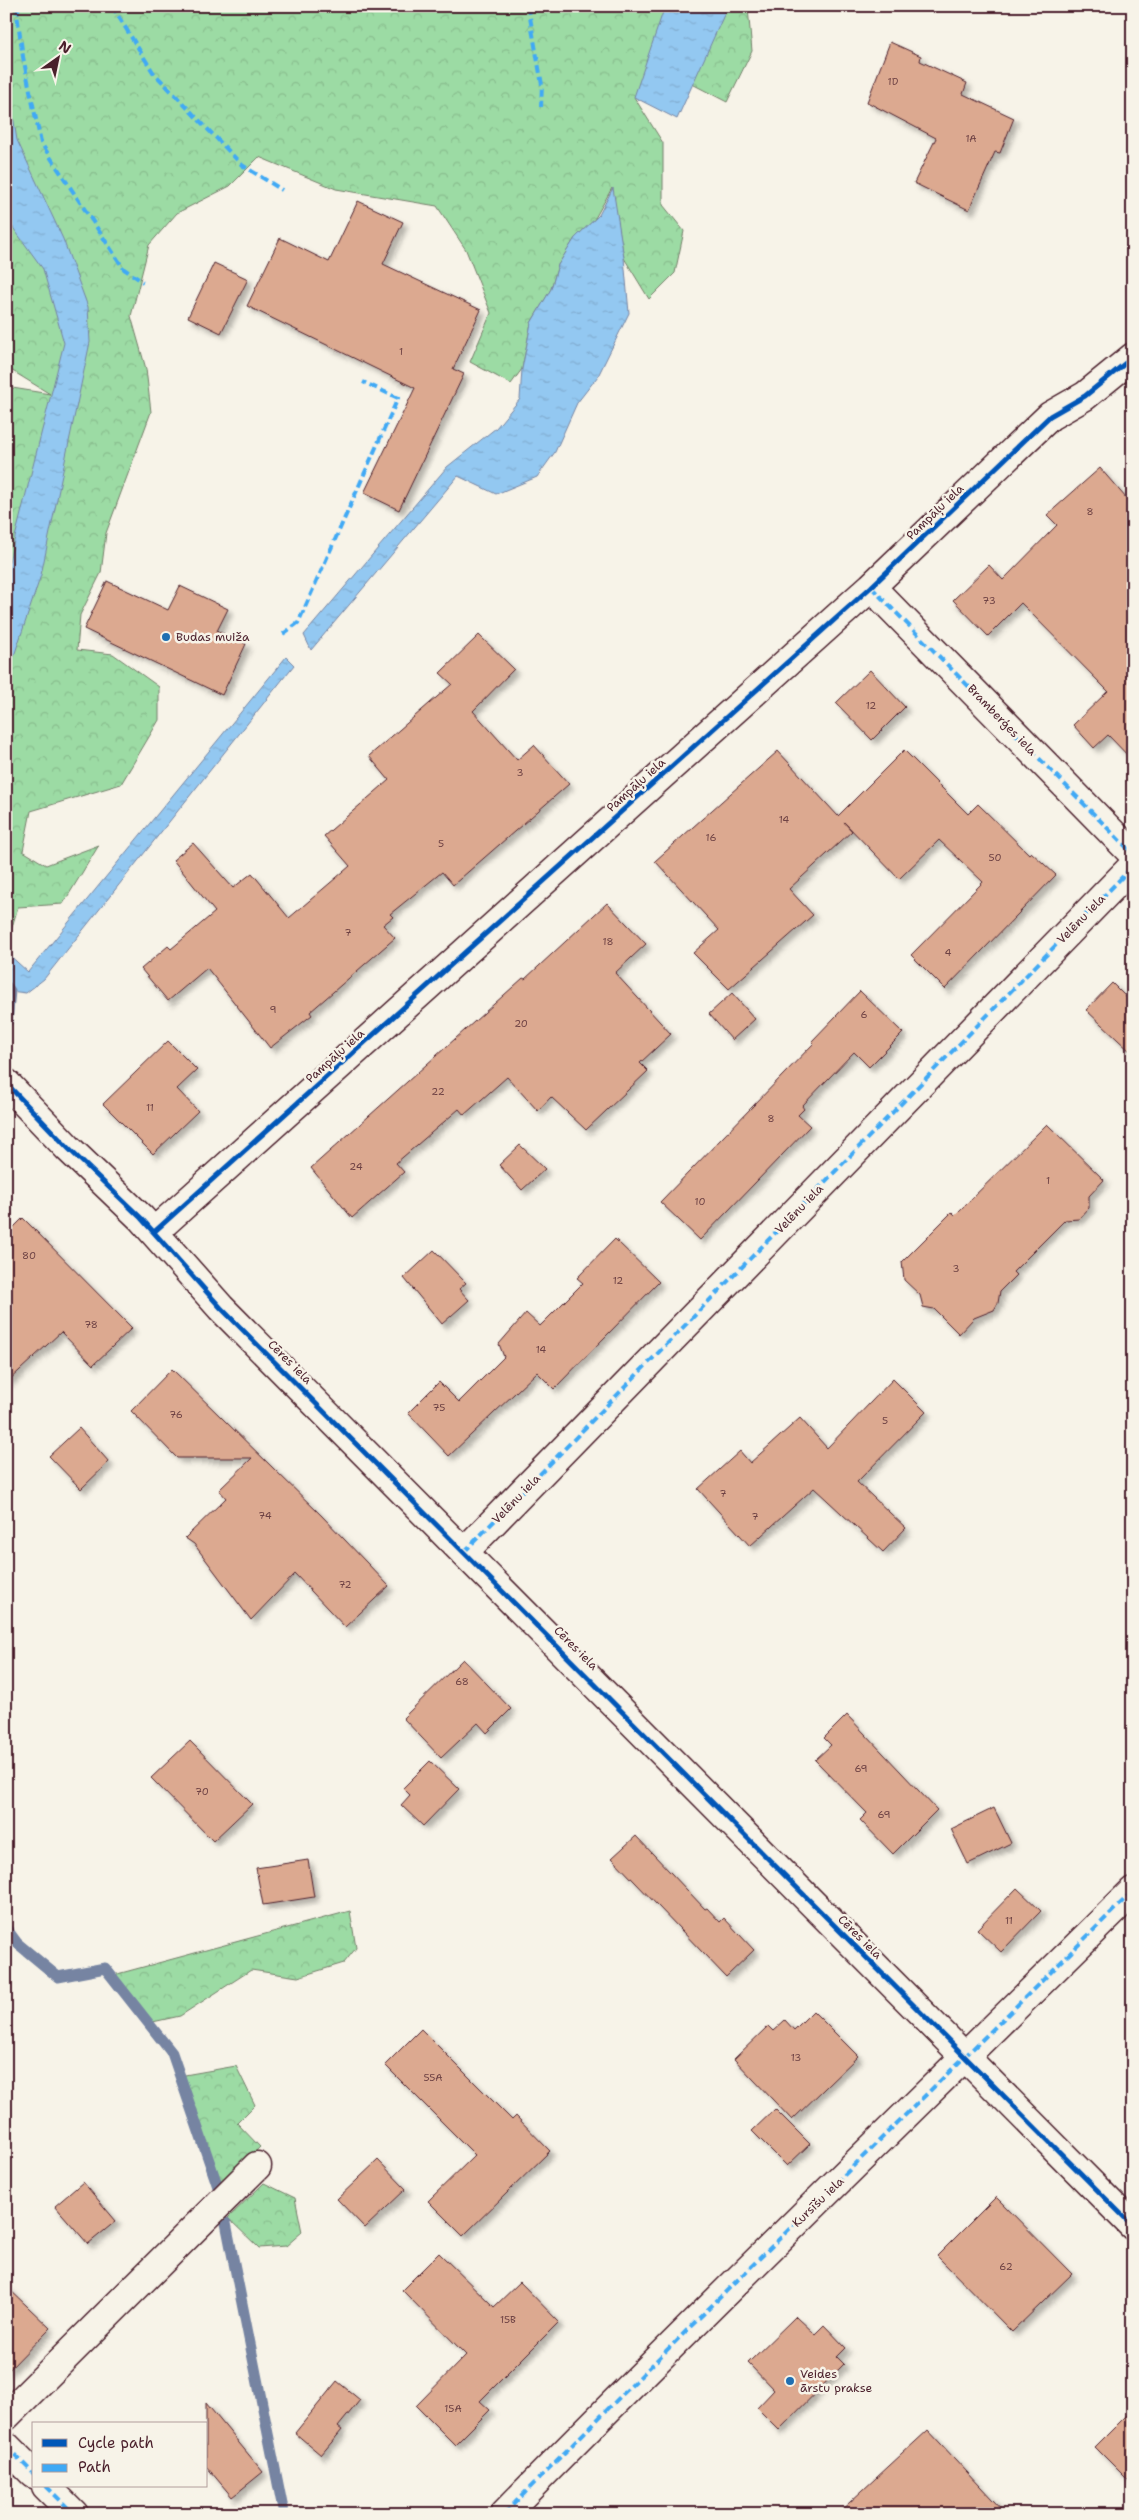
<svg xmlns="http://www.w3.org/2000/svg" width="1139" height="2520" font-family="'Shantell Sans',sans-serif">
	<style>
		.forest { fill: url(#forest-crowns); stroke: #737d68 }
		.water { fill: url(#water-ripples); stroke: #7684a2 }
		.lines { fill: none; stroke-linecap: round; stroke-linejoin: round }
		.stream { stroke: #7684a2; stroke-width: 11 }
		.building { fill: #dca990; stroke: #4a1f2b; filter: url(#shadow) }
		.minor-casing { stroke: #4a1f2b; stroke-width: 31 }
		.minor { stroke: #f7f3e8; stroke-width: 28 }
		.quiet { stroke: #3fa9f5; stroke-width: 4; stroke-dasharray: 8 4; stroke-linecap: butt }
		.cycleway-casing { stroke: #f7f3e8; stroke-width: 8 }
		.cycleway { stroke: #0057b8; stroke-width: 5 }
		.poi-dot { fill: #1f6fb2; stroke: #f7f3e8; stroke-width: 2 }
		.labels { text-anchor: middle; stroke-width: 5; stroke-linejoin: round; paint-order: stroke }
		.number-label { font-size: 10px; fill: #6e4244 }
		.street-label { font-size: 12px; fill: #4a1f2b; stroke: #f7f3e8 }
		.poi-label { font-size: 12px; fill: #4a1f2b; stroke: #f7f3e8; text-anchor: start }
	</style>
	<defs>
		<pattern id="forest-crowns" width="20" height="18" patternUnits="userSpaceOnUse" patternTransform="scale(1.25)"><rect width="20" height="18" fill="#9cdba4"/><path d="M2 6a3 3 0 1 1 6 0M12 15a3 3 0 1 1 6 0" fill="none" stroke="#88bc8d"/></pattern>
		<pattern id="water-ripples" width="26" height="14" patternUnits="userSpaceOnUse" patternTransform="scale(1.25)"><rect width="26" height="14" fill="#93c8f1"/><path d="M2 4q2-2 4 0t4 0M15 11q2-2 4 0t4 0" fill="none" stroke="#80abcf"/></pattern>
		<filter id="shadow"><feDropShadow dx="4.5" dy="4.5" stdDeviation="2.5" flood-color="#0004"/></filter>
	</defs>
	<rect width="100%" height="100%" fill="#f7f3e8"/>
	<filter id="ink" filterUnits="userSpaceOnUse"><feTurbulence type="fractalNoise" baseFrequency=".02" numOctaves="2"/><feDisplacementMap in="SourceGraphic" scale="10" xChannelSelector="R" yChannelSelector="G"/><feConvolveMatrix kernelMatrix="1 2 1 2 8 2 1 2 1" color-interpolation-filters="sRGB"/></filter>
	<g filter="url(#ink)">
		<!-- forest -->
		<path class="forest" d="M 6,6 L 750,6 L 748,8 L 752,51 L 727,102 L 669,72 L 634,97 L 663,143 L 663,205 L 684,231 L 675,273 L 649,299 L 624,258 L 612,188 L 594,220 L 575,238 L 558,265 L 551,289 L 531,323 L 522,369 L 511,384 L 470,362 L 491,313 L 466,250 L 437,206 L 336,189 L 259,157 L 230,186 L 177,213 L 149,245 L 131,316 L 146,369 L 151,412 L 106,533 L 101,573 L 80,615 L 77,650 L 113,654 L 159,687 L 159,720 L 121,784 L 31,811 L 23,851 L 46,865 L 99,845 L 63,904 L 18,907 L 6,947 L 6,387 L 50,394 L 6,367 Z
			M 350,1911 L 356,1948 L 344,1963 L 298,1977 L 251,1970 L 180,2016 L 148,2023 L 110,1976 Z
			M 236,2066 L 255,2105 L 237,2123 L 260,2147 L 218,2187 L 179,2076 Z
			M 264,2183 L 295,2198 L 302,2232 L 286,2246 L 259,2248 L 228,2218 Z"/>
		<!-- water -->
		<path class="water" d="M 665,6 L 728,6 L 677,119 L 634,97 Z
			M 6,73 L 17,140 L 63,239 L 88,307 L 90,342 L 41,575 L 6,680 L 6,573 L 64,343 L 43,269 L 6,218 Z
			M 613,188 L 624,258 L 629,313 L 598,376 L 577,403 L 555,452 L 537,477 L 496,494 L 458,476 L 311,650 L 304,635 L 447,467 L 496,428 L 520,399 L 522,369 L 531,323 L 551,289 L 558,265 L 575,238 L 599,215 Z
			M 286,657 L 294,665 L 44,979 L 26,993 L 10,991 L 6,988 L 6,952 L 28,972 Z"/>
		<g class="lines">
			<!-- stream -->
			<path class="stream" d="M 6,986 L 10,991 L 7,1022
				M 6,1928 L 17,1943 L 58,1977 L 105,1968 L 172,2053 L 218,2187
				M 226,2223 L 284,2514"/>
		</g>
		<!-- building -->
		<path class="building" d="M 890,42 L 921,56 L 920,61 L 967,83 L 963,94 L 1014,118 L 1000,153 L 995,152 L 969,210 L 914,183 L 936,138 L 867,102 Z
			M 358,201 L 403,222 L 383,264 L 481,310 L 453,369 L 464,374 L 399,510 L 364,493 L 415,388 L 247,306 L 280,238 L 329,262 Z
			M 214,263 L 248,279 L 221,333 L 188,317 Z
			M 1100,468 L 1133,506 L 1133,761 L 1108,735 L 1094,748 L 1073,725 L 1108,691 L 1021,603 L 988,636 L 953,600 L 989,565 L 1003,580 L 1057,525 L 1047,515 Z
			M 107,581 L 168,610 L 180,586 L 228,609 L 217,631 L 246,644 L 222,695 L 84,629 Z
			M 479,635 L 514,669 L 473,711 L 517,760 L 534,745 L 569,784 L 453,885 L 442,872 L 390,914 L 393,917 L 383,925 L 395,938 L 310,1012 L 312,1015 L 270,1048 L 207,968 L 168,1001 L 141,969 L 168,946 L 171,949 L 215,912 L 173,860 L 193,843 L 233,888 L 252,873 L 289,918 L 350,866 L 324,836 L 389,780 L 369,756 L 452,684 L 440,673 Z
			M 870,670 L 905,707 L 872,740 L 836,703 Z
			M 904,750 L 968,814 L 978,804 L 1029,854 L 1031,852 L 1056,875 L 945,989 L 911,955 L 983,882 L 939,840 L 899,879 L 844,822 L 852,831 L 789,889 L 813,915 L 729,989 L 693,953 L 719,930 L 655,861 L 778,751 L 838,816 Z
			M 607,903 L 646,944 L 615,973 L 671,1034 L 640,1063 L 648,1071 L 586,1130 L 551,1097 L 538,1111 L 507,1077 L 464,1115 L 459,1109 L 396,1163 L 404,1172 L 352,1218 L 311,1168 L 523,978 L 525,979 Z
			M 1112,983 L 1133,1004 L 1133,1054 L 1086,1010 Z
			M 860,991 L 903,1033 L 869,1067 L 854,1052 L 802,1106 L 804,1109 L 798,1115 L 810,1126 L 700,1240 L 660,1202 L 814,1043 L 812,1041 Z
			M 732,993 L 755,1019 L 732,1040 L 709,1014 Z
			M 168,1041 L 197,1070 L 177,1089 L 198,1111 L 153,1154 L 103,1104 Z
			M 1047,1124 L 1104,1180 L 1089,1196 L 1089,1208 L 1079,1219 L 1065,1220 L 1013,1272 L 1016,1275 L 1000,1291 L 998,1303 L 994,1310 L 974,1318 L 959,1334 L 934,1309 L 923,1307 L 920,1295 L 904,1280 L 902,1262 L 952,1212 L 955,1215 Z
			M 520,1145 L 545,1169 L 522,1190 L 499,1165 Z
			M 23,1218 L 132,1328 L 93,1365 L 61,1332 L 6,1383 L 6,1235 Z
			M 615,1239 L 659,1282 L 554,1389 L 537,1372 L 449,1456 L 408,1413 L 439,1382 L 459,1402 L 504,1357 L 499,1344 L 526,1313 L 540,1326 L 583,1283 L 577,1278 Z
			M 434,1250 L 466,1283 L 459,1289 L 469,1300 L 442,1324 L 404,1278 Z
			M 172,1369 L 322,1516 L 389,1586 L 345,1627 L 295,1574 L 251,1620 L 194,1544 L 185,1538 L 226,1498 L 219,1490 L 252,1458 L 177,1458 L 131,1411 Z
			M 893,1379 L 926,1412 L 857,1482 L 906,1528 L 883,1552 L 814,1488 L 750,1546 L 698,1489 L 740,1451 L 750,1463 L 800,1418 L 827,1448 Z
			M 79,1428 L 109,1462 L 81,1489 L 49,1456 Z
			M 463,1659 L 511,1709 L 487,1733 L 478,1723 L 441,1758 L 403,1718 Z
			M 847,1715 L 937,1810 L 893,1854 L 860,1820 L 867,1813 L 815,1760 L 831,1745 L 824,1738 Z
			M 190,1741 L 252,1804 L 213,1841 L 151,1778 Z
			M 430,1761 L 459,1789 L 423,1826 L 401,1805 L 410,1795 L 403,1788 Z
			M 994,1808 L 1011,1843 L 968,1864 L 951,1829 Z
			M 636,1836 L 705,1909 L 707,1908 L 720,1922 L 724,1918 L 754,1950 L 726,1977 L 612,1858 Z
			M 308,1860 L 314,1897 L 263,1905 L 256,1868 Z
			M 1017,1888 L 1041,1911 L 1001,1952 L 977,1929 Z
			M 813,2011 L 858,2056 L 792,2120 L 734,2059 L 768,2026 L 773,2031 L 785,2020 L 794,2030 Z
			M 421,2029 L 512,2120 L 516,2116 L 550,2151 L 463,2236 L 428,2201 L 475,2155 L 385,2065 Z
			M 775,2109 L 810,2144 L 787,2166 L 752,2131 Z
			M 378,2160 L 406,2189 L 365,2228 L 337,2199 Z
			M 83,2182 L 116,2221 L 88,2244 L 55,2206 Z
			M 996,2197 L 1072,2274 L 1012,2332 L 937,2256 Z
			M 439,2253 L 494,2307 L 520,2282 L 559,2322 L 480,2401 L 490,2410 L 455,2445 L 416,2406 L 466,2355 L 402,2290 Z
			M 6,2286 L 50,2328 L 6,2373 Z
			M 796,2316 L 815,2334 L 824,2325 L 846,2348 L 837,2357 L 844,2364 L 779,2430 L 757,2408 L 774,2390 L 748,2363 Z
			M 337,2381 L 360,2400 L 338,2427 L 342,2430 L 321,2455 L 295,2433 Z
			M 206,2403 L 263,2472 L 232,2497 L 206,2466 Z
			M 1133,2409 L 1133,2485 L 1095,2447 Z
			M 928,2430 L 1006,2514 L 837,2514 Z"/>
		<g class="lines">
			<!-- minor casing -->
			<g class="minor-casing">
				<path id="minor" d="M 871,587 L 1133,854
					M 6,1083 L 69,1149 L 141,1218 L 221,1308 L 1133,2226
					M 154,1232 L 871,587 L 1050,416 L 1085,396 L 1133,357
					M 464,1552 L 1133,866
					M 6,2416 L 257,2166
					M 6,2446 L 34,2474
					M 46,2486 L 74,2514
					M 504,2514 C 711,2303 923,2099 1133,1891"/>
			</g>
			<!-- minor -->
			<use href="#minor" class="minor"/>
			<!-- quiet -->
			<path class="quiet" d="M 19,6 L 17,14 L 23,57 L 41,143 L 124,269 L 143,282
				M 112,6 L 153,72 L 242,165 L 282,190
				M 528,6 L 542,85 L 541,107
				M 871,587 L 1133,854
				M 283,634 L 298,623 L 398,398 L 363,382
				M 464,1552 L 1133,866
				M 6,2446 L 34,2474
				M 46,2486 L 74,2514
				M 504,2514 C 711,2303 923,2099 1133,1891"/>
			<!-- cycleway casing -->
			<g class="cycleway-casing">
				<path id="cycleway" d="M 6,1083 L 69,1149 L 141,1218 L 221,1308 L 1133,2226
					M 154,1232 L 871,587 L 1050,416 L 1085,396 L 1133,357"/>
			</g>
			<!-- cycleway -->
			<use href="#cycleway" class="cycleway"/>
		</g>
	</g>
	<!-- markers -->
	<g class="poi-dot">
		<circle cx="166" cy="637" r="5"/>
		<circle cx="790" cy="2381" r="5"/>
	</g>
	<g class="labels">
		<!-- number labels -->
		<g class="number-label">
			<text x="893" y="85">1D</text>
			<text x="971" y="142">1A</text>
			<text x="401" y="355">1</text>
			<text x="1090" y="515">8</text>
			<text x="989" y="604">73</text>
			<text x="871" y="709">12</text>
			<text x="520" y="776">3</text>
			<text x="784" y="823">14</text>
			<text x="711" y="841">16</text>
			<text x="441" y="847">5</text>
			<text x="995" y="861">50</text>
			<text x="348" y="936">7</text>
			<text x="608" y="945">18</text>
			<text x="948" y="956">4</text>
			<text x="273" y="1013">9</text>
			<text x="864" y="1018">6</text>
			<text x="521" y="1027">20</text>
			<text x="438" y="1095">22</text>
			<text x="150" y="1111">11</text>
			<text x="771" y="1122">8</text>
			<text x="356" y="1170">24</text>
			<text x="1048" y="1184">1</text>
			<text x="700" y="1205">10</text>
			<text x="29" y="1259">80</text>
			<text x="956" y="1272">3</text>
			<text x="618" y="1284">12</text>
			<text x="91" y="1328">78</text>
			<text x="541" y="1353">14</text>
			<text x="439" y="1411">75</text>
			<text x="176" y="1418">76</text>
			<text x="885" y="1424">5</text>
			<text x="723" y="1497">7</text>
			<text x="265" y="1519">74</text>
			<text x="755" y="1520">7</text>
			<text x="345" y="1588">72</text>
			<text x="462" y="1685">68</text>
			<text x="861" y="1772">69</text>
			<text x="202" y="1795">70</text>
			<text x="884" y="1818">69</text>
			<text x="1009" y="1924">11</text>
			<text x="796" y="2061">13</text>
			<text x="433" y="2081">55A</text>
			<text x="1006" y="2270">62</text>
			<text x="508" y="2323">15B</text>
			<text x="453" y="2412">15A</text>
		</g>
		<!-- street labels -->
		<g class="street-label">
			<text transform="translate(935 512) rotate(-44)" y="4">Pampāļu iela</text>
			<text transform="translate(1002 720) rotate(46)" y="4">Bramberģes iela</text>
			<text transform="translate(636 785) rotate(-42)" y="4">Pampāļu iela</text>
			<text transform="translate(1081 919) rotate(-46)" y="4">Velēnu iela</text>
			<text transform="translate(335 1056) rotate(-42)" y="4">Pampāļu iela</text>
			<text transform="translate(799 1209) rotate(-46)" y="4">Velēnu iela</text>
			<text transform="translate(290 1362) rotate(45)" y="4">Cēres iela</text>
			<text transform="translate(516 1499) rotate(-46)" y="4">Velēnu iela</text>
			<text transform="translate(576 1648) rotate(45)" y="4">Cēres iela</text>
			<text transform="translate(860 1937) rotate(45)" y="4">Cēres iela</text>
			<text transform="translate(818 2202) rotate(-44)" y="4">Kursīšu iela</text>
		</g>
		<!-- poi labels -->
		<g class="poi-label">
			<text x="176" y="641">Budas muiža</text>
			<text x="800" y="2378">Veides<tspan x="800" dy="14">ārstu prakse</tspan></text>
		</g>
	</g>
	<!-- margin -->
	<rect width="1139" height="2520" fill="none" stroke="#f7f3e8" stroke-width="25"/>
	<rect x="12" y="12" width="1114" height="2495" fill="none" stroke="#4a1f2b" stroke-width="2" filter="url(#ink)"/>
	<!-- legend -->
	<rect x="32" y="2422" width="175" height="65" fill="#f7f3e8" stroke="#b29e9c"/>
	<rect x="42" y="2439" width="25" height="8" fill="#0057b8" stroke="#b29e9c"/>
	<text x="78" y="2448" font-size="15" fill="#4a1f2b">Cycle path</text>
	<rect x="42" y="2464" width="25" height="8" fill="#3fa9f5" stroke="#b29e9c"/>
	<text x="78" y="2472" font-size="15" fill="#4a1f2b">Path</text>
	<!-- north arrow -->
	<g transform="translate(58 58) rotate(33)" stroke="#f7f3e8" stroke-width="4" paint-order="stroke">
	<path d="M0-4L9 19L0 12L-9 19Z" fill="#4a1f2b"/>
	<text y="-8" font-size="14" font-weight="bold" text-anchor="middle" fill="#4a1f2b">N</text>
	</g>
</svg>
